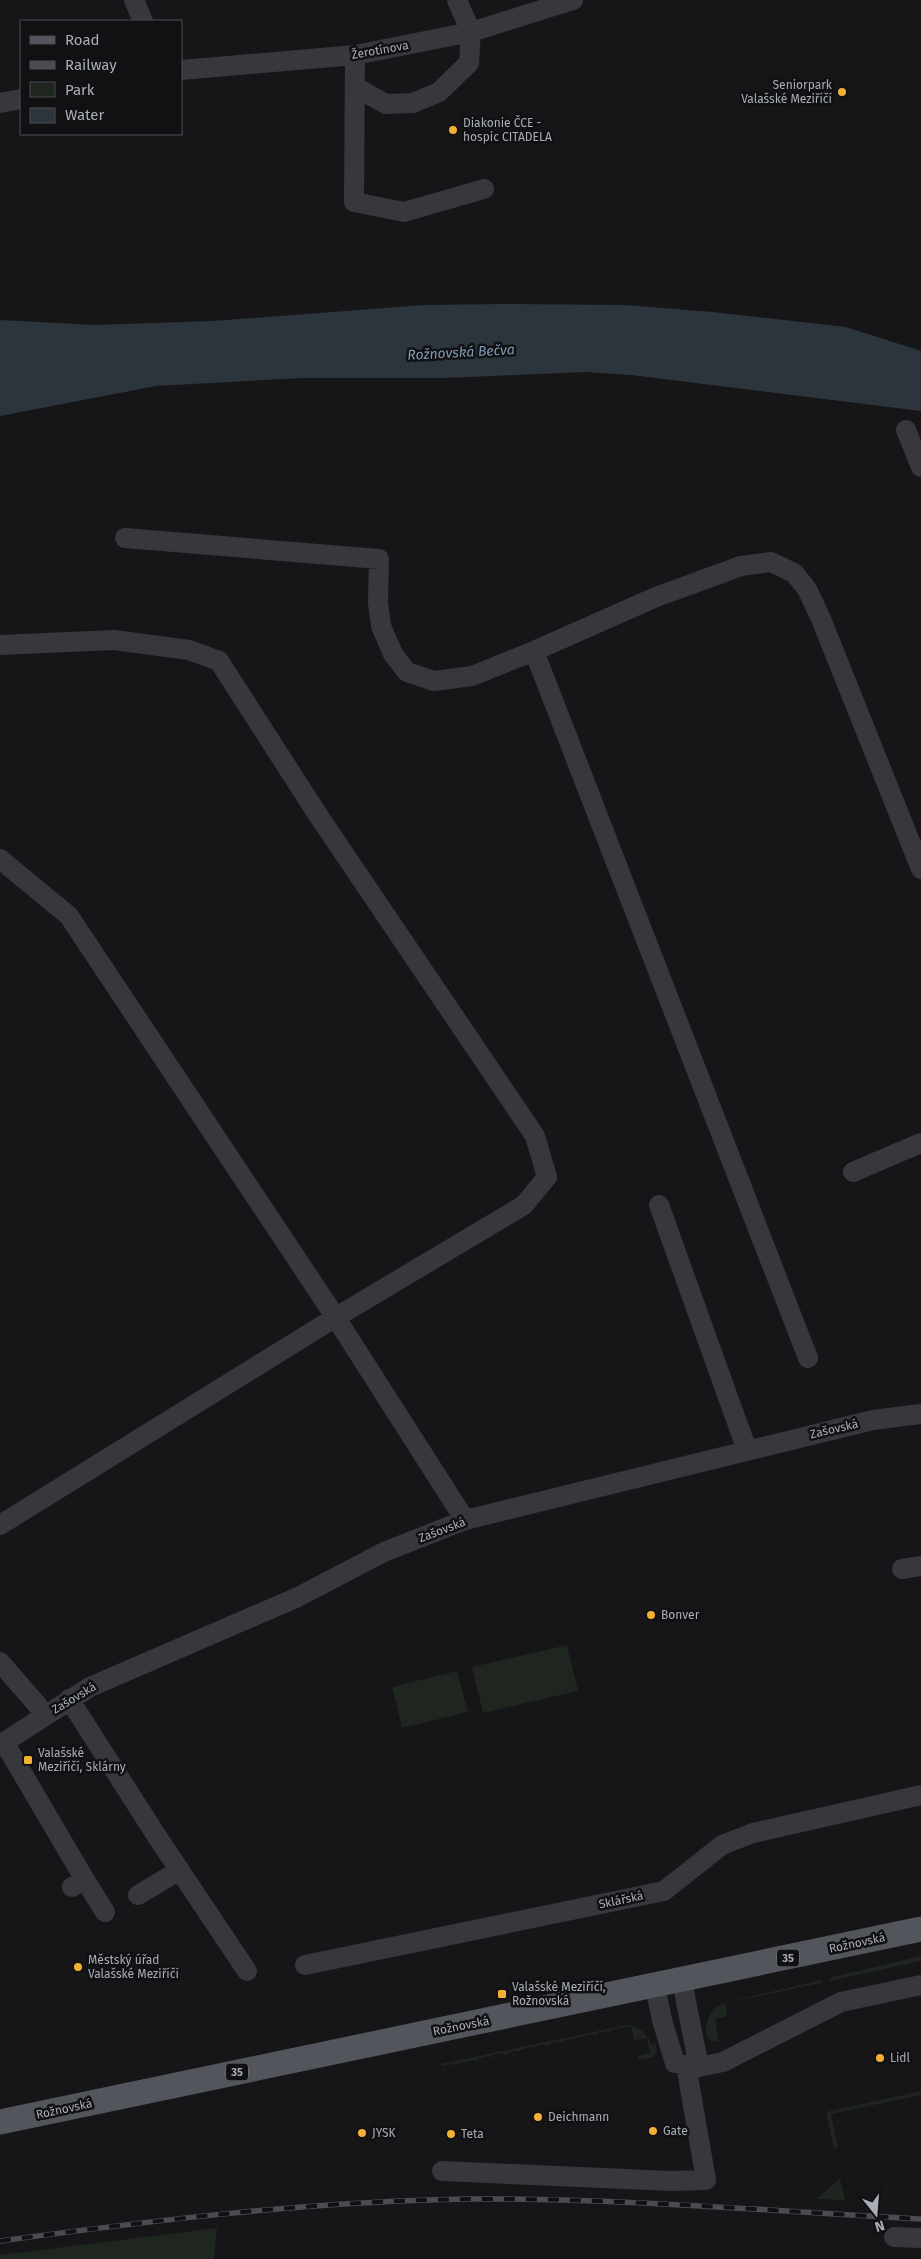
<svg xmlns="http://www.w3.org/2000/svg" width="921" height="2259" font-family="'Fira Sans',sans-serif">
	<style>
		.green { fill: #1e261f }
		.water { fill: #2c353c }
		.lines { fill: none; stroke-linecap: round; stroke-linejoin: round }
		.minor { stroke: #37383d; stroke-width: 20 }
		.major { stroke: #53555c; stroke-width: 25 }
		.rail-casing { stroke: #4a4c52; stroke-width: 5.5 }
		.rail { stroke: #111113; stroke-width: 4; stroke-dasharray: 11; stroke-linecap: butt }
		.poi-dot { fill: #f2b134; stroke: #111113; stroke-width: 2 }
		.labels { text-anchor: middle; stroke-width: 5; stroke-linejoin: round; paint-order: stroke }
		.shield { fill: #111113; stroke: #7b7e86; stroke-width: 1 }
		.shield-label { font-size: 11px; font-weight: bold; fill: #a8adb8 }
		.street-label { font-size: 12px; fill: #a8adb8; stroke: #111113 }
		.poi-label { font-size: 12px; fill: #a8adb8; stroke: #111113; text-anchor: start }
		.water-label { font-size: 14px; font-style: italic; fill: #7f9bb3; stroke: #111113 }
	</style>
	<rect width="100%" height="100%" fill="#161618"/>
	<!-- green -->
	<path class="green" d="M 567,1645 L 578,1691 L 483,1713 L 472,1667 Z
		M 457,1671 L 468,1712 L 402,1728 L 392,1687 Z
		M 921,1956 L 921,1961 L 830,1981 L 829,1978 Z
		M 821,1980 L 821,1983 L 725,2003 L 727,2016 L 715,2019 L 719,2042 L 709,2040 L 705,2031 L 709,2015 L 718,2006 L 724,2003 Z
		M 627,2025 C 640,2027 647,2033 651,2045 L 656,2044 L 657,2052 L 653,2057 L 643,2060 L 638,2058 L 638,2056 L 650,2053 L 647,2038 L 634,2040 L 631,2026 L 612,2030 L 610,2032 L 607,2031 L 598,2033 L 596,2035 L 593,2034 L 583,2036 L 582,2038 L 580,2037 L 563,2041 L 561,2043 L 558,2041 L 549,2044 L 547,2046 L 544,2044 L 534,2047 L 533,2049 L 530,2047 L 520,2050 L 519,2052 L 516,2050 L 505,2055 L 502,2053 L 492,2055 L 491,2058 L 488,2056 L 478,2059 L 477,2061 L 474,2060 L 459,2063 L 457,2065 L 455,2064 L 442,2066 L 441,2064 Z
		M 921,2091 L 921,2095 L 831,2114 L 838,2148 L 834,2149 L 826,2112 Z
		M 840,2179 L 845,2200 L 816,2199 Z
		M 217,2228 L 214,2259 L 0,2259 L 0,2255 Z"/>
	<!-- water -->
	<path class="water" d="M 505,304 L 625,305 L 713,312 L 846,327 L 921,351 L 921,411 L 631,375 L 586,372 L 444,378 L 301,378 L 156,386 L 0,416 L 0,320 L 94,325 L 213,321 L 424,305 Z"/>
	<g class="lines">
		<!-- minor -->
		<path class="minor" d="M 134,0 L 143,21
			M 355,55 L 354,202 L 404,212 L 484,189
			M 181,70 L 355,55 L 471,32 L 573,0
			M 355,87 L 386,104 L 413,103 L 439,92 L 469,63 L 471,32 L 457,0
			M 0,103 L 21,99
			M 906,430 L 921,467
			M 125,538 L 379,559 L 378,603 L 381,626 L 393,654 L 407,672 L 434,681 L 472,676 L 534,651 L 656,597 L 741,566 L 771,562 L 794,573 L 807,589 L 821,619 L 921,869
			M 0,645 L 114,640 L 189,650 L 219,661 L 318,815 L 535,1136 L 547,1177 L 524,1205 L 328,1322 L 0,1525
			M 534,651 L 808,1358
			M 0,859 L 69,916 L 336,1318 L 465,1520
			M 853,1172 L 921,1143
			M 659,1205 L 747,1450
			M 902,1569 L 921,1566
			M 0,1662 L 46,1715
			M 69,1699 L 158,1838 L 247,1971
			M 4,1742 L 85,1880 L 72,1887
			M 0,1745 L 90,1687 L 298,1597 L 384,1552 L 465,1520 L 873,1420 L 921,1414
			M 85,1880 L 105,1912
			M 138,1895 L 180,1870
			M 305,1965 L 664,1891 L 722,1845 L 753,1833 L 921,1795
			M 682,1981 L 699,2067
			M 655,1986 L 662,2020 L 675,2063 L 699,2067 L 723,2062 L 841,2002 L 921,1985
			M 442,2171 L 671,2181 L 706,2180 L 686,2065
			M 894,2237 L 921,2238"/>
		<!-- major -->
		<path class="major" d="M 0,2122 L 921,1929"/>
		<!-- rail casing -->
		<g class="rail-casing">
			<path id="rail" d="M 0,2241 C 156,2220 313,2201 471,2199 C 621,2198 771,2211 921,2219"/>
		</g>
		<!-- rail -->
		<use href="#rail" class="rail"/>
	</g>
	<!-- markers -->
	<g class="poi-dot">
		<circle cx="842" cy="92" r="5"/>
		<circle cx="453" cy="130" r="5"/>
		<circle cx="651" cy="1615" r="5"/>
		<rect x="23" y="1755" width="10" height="10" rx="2.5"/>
		<circle cx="78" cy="1967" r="5"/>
		<rect x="497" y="1989" width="10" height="10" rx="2.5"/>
		<circle cx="880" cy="2058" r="5"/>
		<circle cx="538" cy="2117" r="5"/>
		<circle cx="653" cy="2131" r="5"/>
		<circle cx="362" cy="2133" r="5"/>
		<circle cx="451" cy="2134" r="5"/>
	</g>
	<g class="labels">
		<!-- shield labels -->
		<g class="shield">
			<rect x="777" y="1949.5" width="22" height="17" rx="4"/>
			<rect x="226" y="2063.5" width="22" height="17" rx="4"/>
		</g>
		<g class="shield-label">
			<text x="788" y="1962">35</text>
			<text x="237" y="2076">35</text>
		</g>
		<!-- street labels -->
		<g class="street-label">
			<text transform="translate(380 50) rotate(-10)" y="4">Žerotínova</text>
			<text transform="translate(834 1429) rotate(-13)" y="4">Zašovská</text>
			<text transform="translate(442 1530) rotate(-21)" y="4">Zašovská</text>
			<text transform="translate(74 1698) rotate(-31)" y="4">Zašovská</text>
			<text transform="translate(621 1900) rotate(-12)" y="4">Sklářská</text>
			<text transform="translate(857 1943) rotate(-12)" y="4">Rožnovská</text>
			<text transform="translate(461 2026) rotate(-11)" y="4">Rožnovská</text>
			<text transform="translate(64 2109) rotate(-12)" y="4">Rožnovská</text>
		</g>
		<!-- poi labels -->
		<g class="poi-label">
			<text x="832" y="89" text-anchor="end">Seniorpark<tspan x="832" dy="14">Valašské Meziříčí</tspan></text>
			<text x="463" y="127">Diakonie ČCE -<tspan x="463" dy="14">hospic CITADELA</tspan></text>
			<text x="661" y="1619">Bonver</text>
			<text x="38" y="1757">Valašské<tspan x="38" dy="14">Meziříčí, Sklárny</tspan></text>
			<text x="88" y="1964">Městský úřad<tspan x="88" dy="14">Valašské Meziříčí</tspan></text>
			<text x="512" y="1991">Valašské Meziříčí,<tspan x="512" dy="14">Rožnovská</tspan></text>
			<text x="890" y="2062">Lidl</text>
			<text x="548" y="2121">Deichmann</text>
			<text x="663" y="2135">Gate</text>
			<text x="372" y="2137">JYSK</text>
			<text x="461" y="2138">Teta</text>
		</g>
		<!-- water labels -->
		<g class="water-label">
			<text transform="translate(461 352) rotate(-3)" y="5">Rožnovská Bečva</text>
		</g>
	</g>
	<!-- legend -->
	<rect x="20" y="20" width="162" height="115" fill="#111113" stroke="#4d4f55"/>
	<rect x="30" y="36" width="25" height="8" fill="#53555c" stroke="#4d4f55"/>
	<text x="65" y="45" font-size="15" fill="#a8adb8">Road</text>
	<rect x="30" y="61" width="25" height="8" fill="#4a4c52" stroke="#4d4f55"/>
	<text x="65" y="70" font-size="15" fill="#a8adb8">Railway</text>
	<rect x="30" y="82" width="25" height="15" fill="#1e261f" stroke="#4d4f55"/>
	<text x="65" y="95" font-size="15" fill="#a8adb8">Park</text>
	<rect x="30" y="108" width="25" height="15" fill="#2c353c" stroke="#4d4f55"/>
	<text x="65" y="120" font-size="15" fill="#a8adb8">Water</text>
	<!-- north arrow -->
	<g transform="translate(876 2214) rotate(163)" stroke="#111113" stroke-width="4" paint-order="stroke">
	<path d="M0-4L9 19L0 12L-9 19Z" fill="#a8adb8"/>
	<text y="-8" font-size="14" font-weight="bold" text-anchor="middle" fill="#a8adb8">N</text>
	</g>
</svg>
